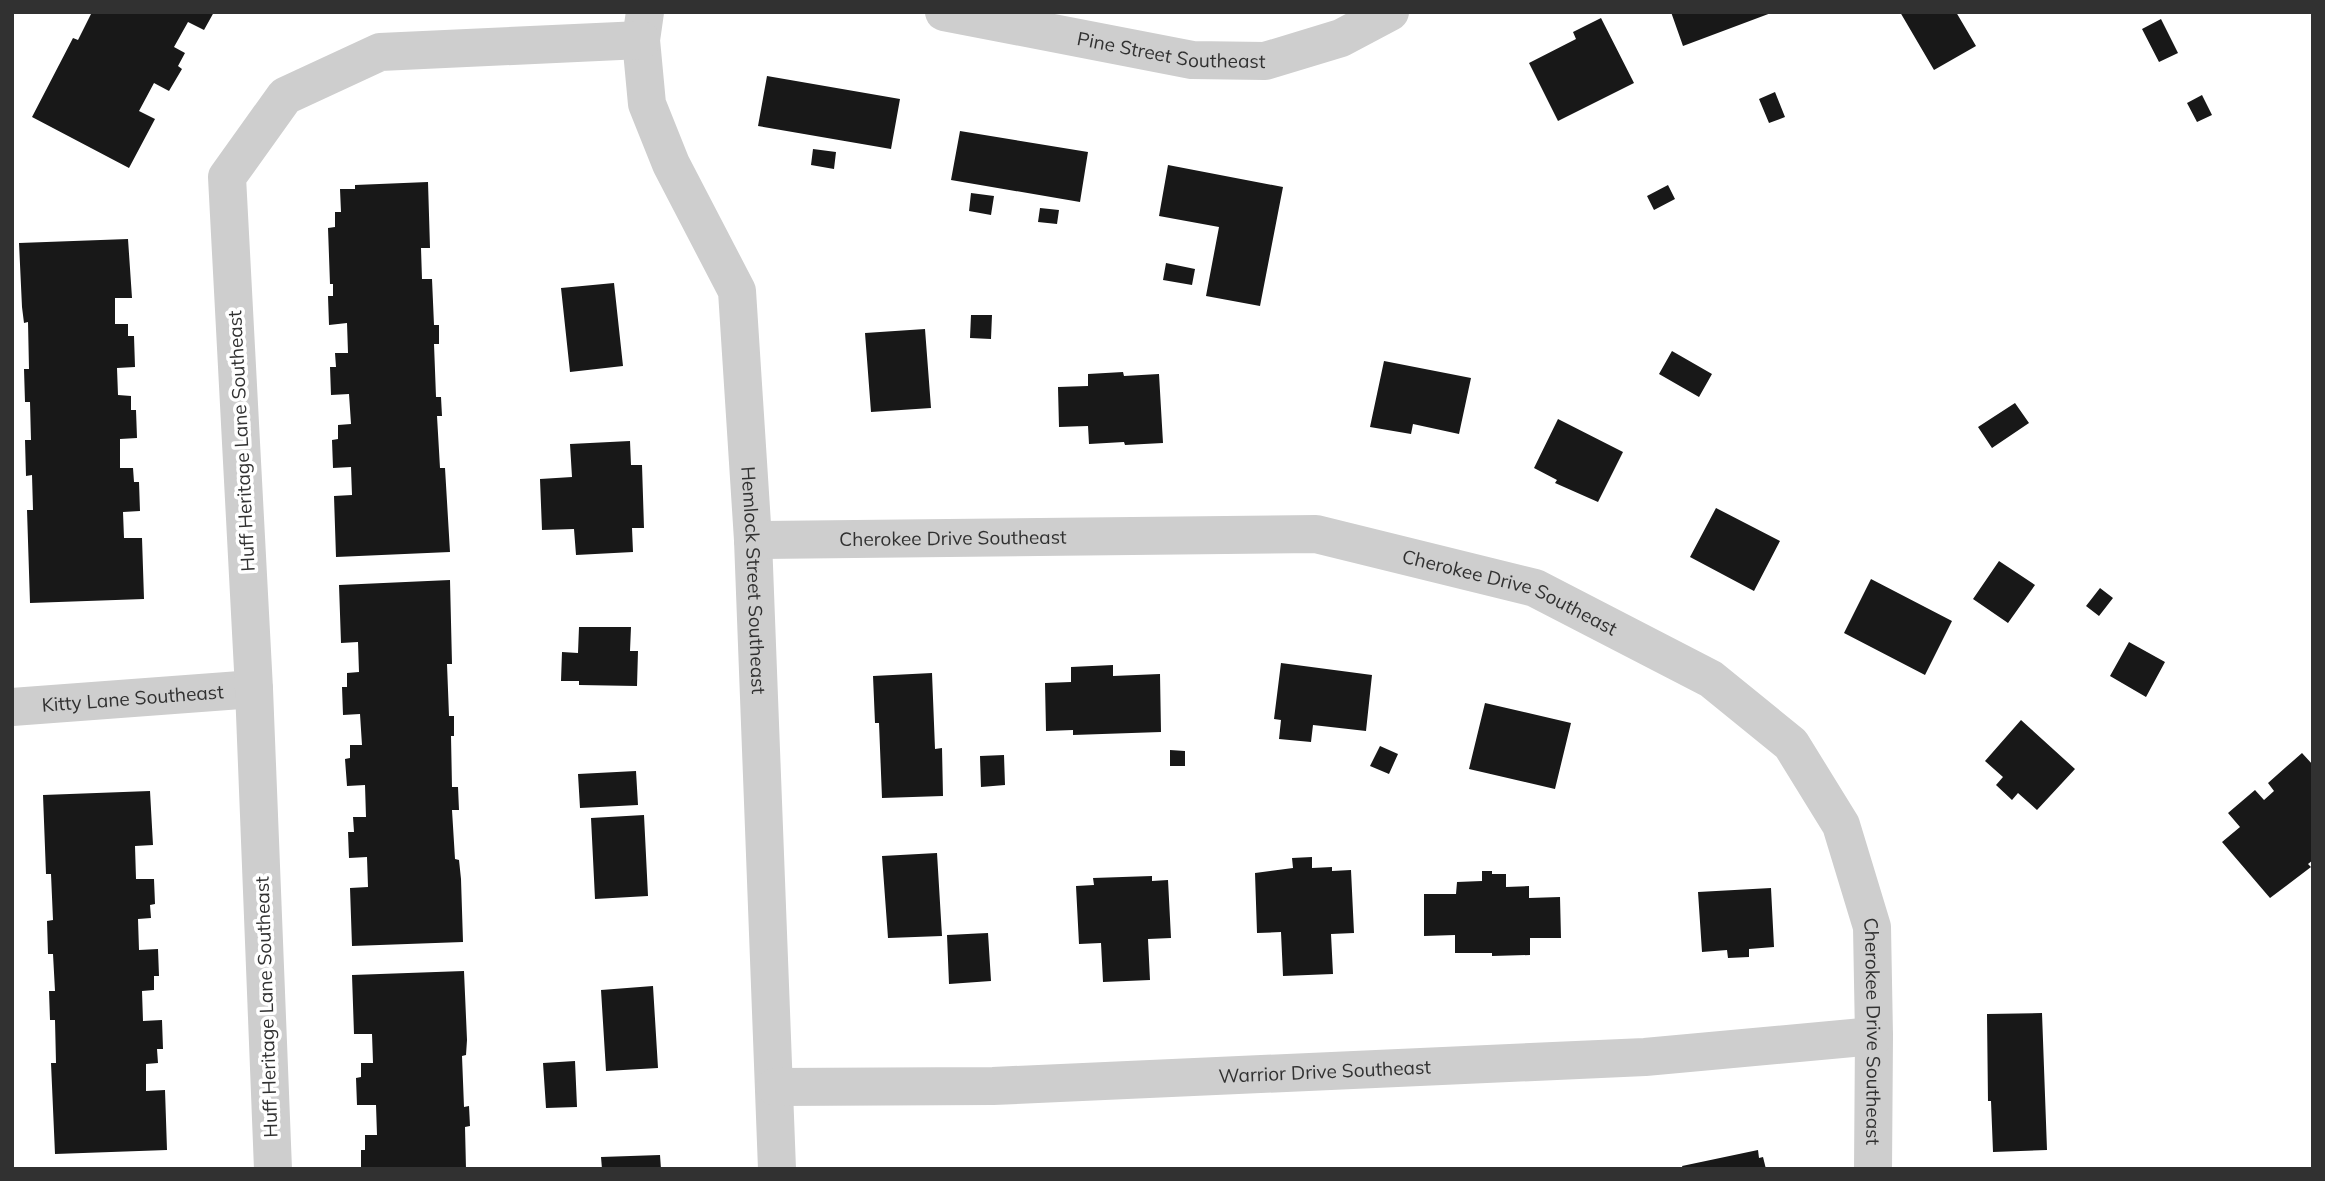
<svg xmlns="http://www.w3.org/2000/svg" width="2325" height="1181" font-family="Mulish,sans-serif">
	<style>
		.building { fill: #181818 }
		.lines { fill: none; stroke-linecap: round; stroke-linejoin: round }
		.street { stroke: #cecece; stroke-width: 38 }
		.labels { text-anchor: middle; stroke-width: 7; stroke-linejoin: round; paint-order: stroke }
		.street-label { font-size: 19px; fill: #313131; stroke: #fff }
	</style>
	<rect width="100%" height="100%" fill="#fff"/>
	<!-- building -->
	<path class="building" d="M 92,12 L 214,12 L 204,30 L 188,22 L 174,47 L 185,53 L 178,66 L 182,69 L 169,91 L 154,83 L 139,111 L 155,119 L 129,168 L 32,117 L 73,38 L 78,40 Z
		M 1671,12 L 1771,12 L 1771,13 L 1683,46 Z
		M 1900,12 L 1956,12 L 1976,46 L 1934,70 Z
		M 1601,18 L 1634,83 L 1558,121 L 1529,63 L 1576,39 L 1573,32 Z
		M 2161,19 L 2178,53 L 2159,62 L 2142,29 Z
		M 767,76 L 900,99 L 891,149 L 758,126 Z
		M 1775,92 L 1785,117 L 1769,123 L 1759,99 Z
		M 2202,95 L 2212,115 L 2197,122 L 2187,103 Z
		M 960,131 L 1088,152 L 1080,202 L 951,180 Z
		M 813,149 L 836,152 L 834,169 L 811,165 Z
		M 1168,165 L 1283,187 L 1260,306 L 1206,296 L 1219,227 L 1159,216 Z
		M 428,182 L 430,248 L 421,248 L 422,279 L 432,279 L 434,325 L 439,325 L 439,344 L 434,344 L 436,397 L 441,397 L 442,416 L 437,416 L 440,468 L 445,468 L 450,552 L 336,557 L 334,496 L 352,495 L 351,467 L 333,468 L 332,440 L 338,439 L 338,425 L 351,424 L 349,394 L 331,395 L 330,367 L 336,367 L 335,353 L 348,353 L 347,323 L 329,325 L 328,296 L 333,296 L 333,284 L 330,284 L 328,228 L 335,227 L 335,212 L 341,212 L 340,189 L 355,189 L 355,185 Z
		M 1668,185 L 1675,199 L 1654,210 L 1647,196 Z
		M 971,193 L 994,196 L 991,215 L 969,211 Z
		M 1040,208 L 1059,210 L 1057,224 L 1038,222 Z
		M 128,239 L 132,298 L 115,298 L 115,324 L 128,324 L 128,336 L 134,336 L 135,367 L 117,368 L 118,395 L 131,396 L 131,410 L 136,410 L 137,438 L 120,439 L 120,468 L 133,468 L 134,482 L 139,482 L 140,511 L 123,512 L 124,538 L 142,538 L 144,599 L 30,603 L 27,510 L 33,510 L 32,475 L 26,476 L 25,440 L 31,440 L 30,402 L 25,402 L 24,369 L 29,369 L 28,322 L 24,323 L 22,307 L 19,243 Z
		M 1166,263 L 1195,269 L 1192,285 L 1163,280 Z
		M 614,283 L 623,366 L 570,372 L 561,288 Z
		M 971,315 L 992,315 L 991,339 L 970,338 Z
		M 925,329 L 931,408 L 871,412 L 865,333 Z
		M 1672,351 L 1712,374 L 1699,397 L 1659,374 Z
		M 1384,361 L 1471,378 L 1459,434 L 1413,424 L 1411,434 L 1370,427 Z
		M 1123,372 L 1124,376 L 1159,374 L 1163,443 L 1125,445 L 1124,442 L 1089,444 L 1088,426 L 1059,427 L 1058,387 L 1088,386 L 1088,374 Z
		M 2015,403 L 2029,423 L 1992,448 L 1978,427 Z
		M 1558,419 L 1623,452 L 1598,502 L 1555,483 L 1557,480 L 1534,468 Z
		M 630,441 L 631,465 L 642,465 L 644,528 L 632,528 L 633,552 L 576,555 L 574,529 L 542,530 L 540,479 L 572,477 L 570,444 Z
		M 1716,508 L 1780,541 L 1754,591 L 1690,557 Z
		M 1999,561 L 2035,585 L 2008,623 L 1973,599 Z
		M 1871,579 L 1952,621 L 1925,675 L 1844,633 Z
		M 450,580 L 452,664 L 447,664 L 449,716 L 454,716 L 454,736 L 451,736 L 452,787 L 458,787 L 459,810 L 452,810 L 455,859 L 459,860 L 461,879 L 463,942 L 352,946 L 350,888 L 368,887 L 367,857 L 349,858 L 348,832 L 354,832 L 353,817 L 366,817 L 365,785 L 347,786 L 345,759 L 350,758 L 350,745 L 362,745 L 360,714 L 343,715 L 342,687 L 347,687 L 347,673 L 359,672 L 358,642 L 341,643 L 339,585 Z
		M 2100,588 L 2113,598 L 2099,616 L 2086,606 Z
		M 579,627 L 631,627 L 630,651 L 638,651 L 637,686 L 579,685 L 579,681 L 561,681 L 562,652 L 578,653 Z
		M 2129,642 L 2165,662 L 2146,697 L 2110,676 Z
		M 1281,663 L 1372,675 L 1366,731 L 1313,725 L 1311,742 L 1279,739 L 1281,720 L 1274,719 Z
		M 1113,665 L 1113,676 L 1160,674 L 1161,732 L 1073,735 L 1073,730 L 1046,731 L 1045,683 L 1071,682 L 1071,667 Z
		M 932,673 L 935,749 L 942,748 L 943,796 L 882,798 L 879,723 L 875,723 L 873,676 Z
		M 1485,703 L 1571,723 L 1555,789 L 1469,769 Z
		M 2021,720 L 2075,769 L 2037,810 L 2018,793 L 2012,800 L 1996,785 L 2003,777 L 1985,761 Z
		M 1380,746 L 1398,754 L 1389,774 L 1370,766 Z
		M 1170,750 L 1185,751 L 1185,766 L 1170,766 Z
		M 2302,753 L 2313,765 L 2313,860 L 2308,864 L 2311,867 L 2270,898 L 2222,842 L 2240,827 L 2228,813 L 2255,790 L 2264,800 L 2274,791 L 2268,783 Z
		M 1004,755 L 1005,785 L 981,787 L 980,756 Z
		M 636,771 L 638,805 L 580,808 L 578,774 Z
		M 150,791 L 153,845 L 135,846 L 136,879 L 154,879 L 155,904 L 150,905 L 151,918 L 138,919 L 139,950 L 158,949 L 159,976 L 154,976 L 154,990 L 142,991 L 143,1021 L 162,1020 L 163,1049 L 157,1049 L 158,1063 L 146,1064 L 146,1091 L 165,1090 L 167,1150 L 55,1154 L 51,1063 L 56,1063 L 55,1020 L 50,1020 L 49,991 L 55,991 L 53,954 L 48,954 L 47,921 L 53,920 L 51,874 L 46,874 L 43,795 Z
		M 644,815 L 648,896 L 595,899 L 591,818 Z
		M 937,853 L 942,936 L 888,938 L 882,856 Z
		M 1312,857 L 1312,868 L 1332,867 L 1332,871 L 1351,870 L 1354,933 L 1331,934 L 1333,974 L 1283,976 L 1281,932 L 1257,933 L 1255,873 L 1293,868 L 1292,858 Z
		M 1482,871 L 1492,871 L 1492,874 L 1506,874 L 1506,887 L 1529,886 L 1529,898 L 1560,897 L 1561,938 L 1530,938 L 1530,955 L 1492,956 L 1492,953 L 1455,953 L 1455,935 L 1424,936 L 1424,894 L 1456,894 L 1457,882 L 1482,881 Z
		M 1152,876 L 1152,881 L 1168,880 L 1171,938 L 1148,939 L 1150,980 L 1103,982 L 1101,943 L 1079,944 L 1076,886 L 1094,885 L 1093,878 Z
		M 1771,888 L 1774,947 L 1749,949 L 1749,957 L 1728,958 L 1727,950 L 1702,952 L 1698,892 Z
		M 988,933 L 991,981 L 949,984 L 947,935 Z
		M 464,971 L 467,1040 L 466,1055 L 462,1056 L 464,1107 L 469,1106 L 470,1126 L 465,1127 L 466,1169 L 361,1169 L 361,1150 L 365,1150 L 365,1135 L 377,1135 L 376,1105 L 357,1105 L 356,1078 L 361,1077 L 361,1063 L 373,1063 L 372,1034 L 354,1034 L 352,975 Z
		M 653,986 L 658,1068 L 606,1071 L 601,990 Z
		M 2042,1013 L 2047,1150 L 1993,1152 L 1991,1101 L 1988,1101 L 1987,1014 Z
		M 575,1061 L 577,1107 L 546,1108 L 543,1063 Z
		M 1758,1150 L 1759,1158 L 1763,1157 L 1766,1169 L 1683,1169 L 1682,1166 Z
		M 660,1155 L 661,1169 L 602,1169 L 601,1157 Z"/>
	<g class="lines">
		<!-- street -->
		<g class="street">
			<path id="s1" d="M 645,12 L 641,40 L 647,104 L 671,164 L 737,291 L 753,540 L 777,1169"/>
			<path id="s2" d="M 944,12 L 1192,60 L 1265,61 L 1341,38 L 1390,12"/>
			<path id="s3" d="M 753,540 L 1316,534 L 1535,588 L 1711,679 L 1791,744 L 1841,825 L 1872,927 L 1874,1036 L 1873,1169"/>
			<path id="s4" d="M 12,707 L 254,689"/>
			<path id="s5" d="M 775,1087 L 993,1086 L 1645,1057 L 1874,1036"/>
			<path d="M 273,1169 L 254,689 L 227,177 L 285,96 L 380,52 L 641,40"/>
		</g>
	</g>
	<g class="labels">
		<!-- street labels -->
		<g class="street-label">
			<text dy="7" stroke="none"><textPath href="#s2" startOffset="231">Pine Street Southeast</textPath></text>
			<text transform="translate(241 441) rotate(-93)" y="7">Huff Heritage Lane Southeast</text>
			<text dy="7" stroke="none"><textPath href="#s3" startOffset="200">Cherokee Drive Southeast</textPath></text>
			<text dy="7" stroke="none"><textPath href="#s1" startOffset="590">Hemlock Street Southeast</textPath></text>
			<text dy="7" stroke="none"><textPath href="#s3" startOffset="766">Cherokee Drive Southeast</textPath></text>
			<text dy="7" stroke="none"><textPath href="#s4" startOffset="121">Kitty Lane Southeast</textPath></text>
			<text transform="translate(266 1007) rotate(-92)" y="7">Huff Heritage Lane Southeast</text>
			<text dy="7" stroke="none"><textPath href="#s3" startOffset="1396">Cherokee Drive Southeast</textPath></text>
			<text dy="7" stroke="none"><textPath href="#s5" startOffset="550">Warrior Drive Southeast</textPath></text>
		</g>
	</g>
	<!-- border -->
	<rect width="2325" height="1181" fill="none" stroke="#313131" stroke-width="28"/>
</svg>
